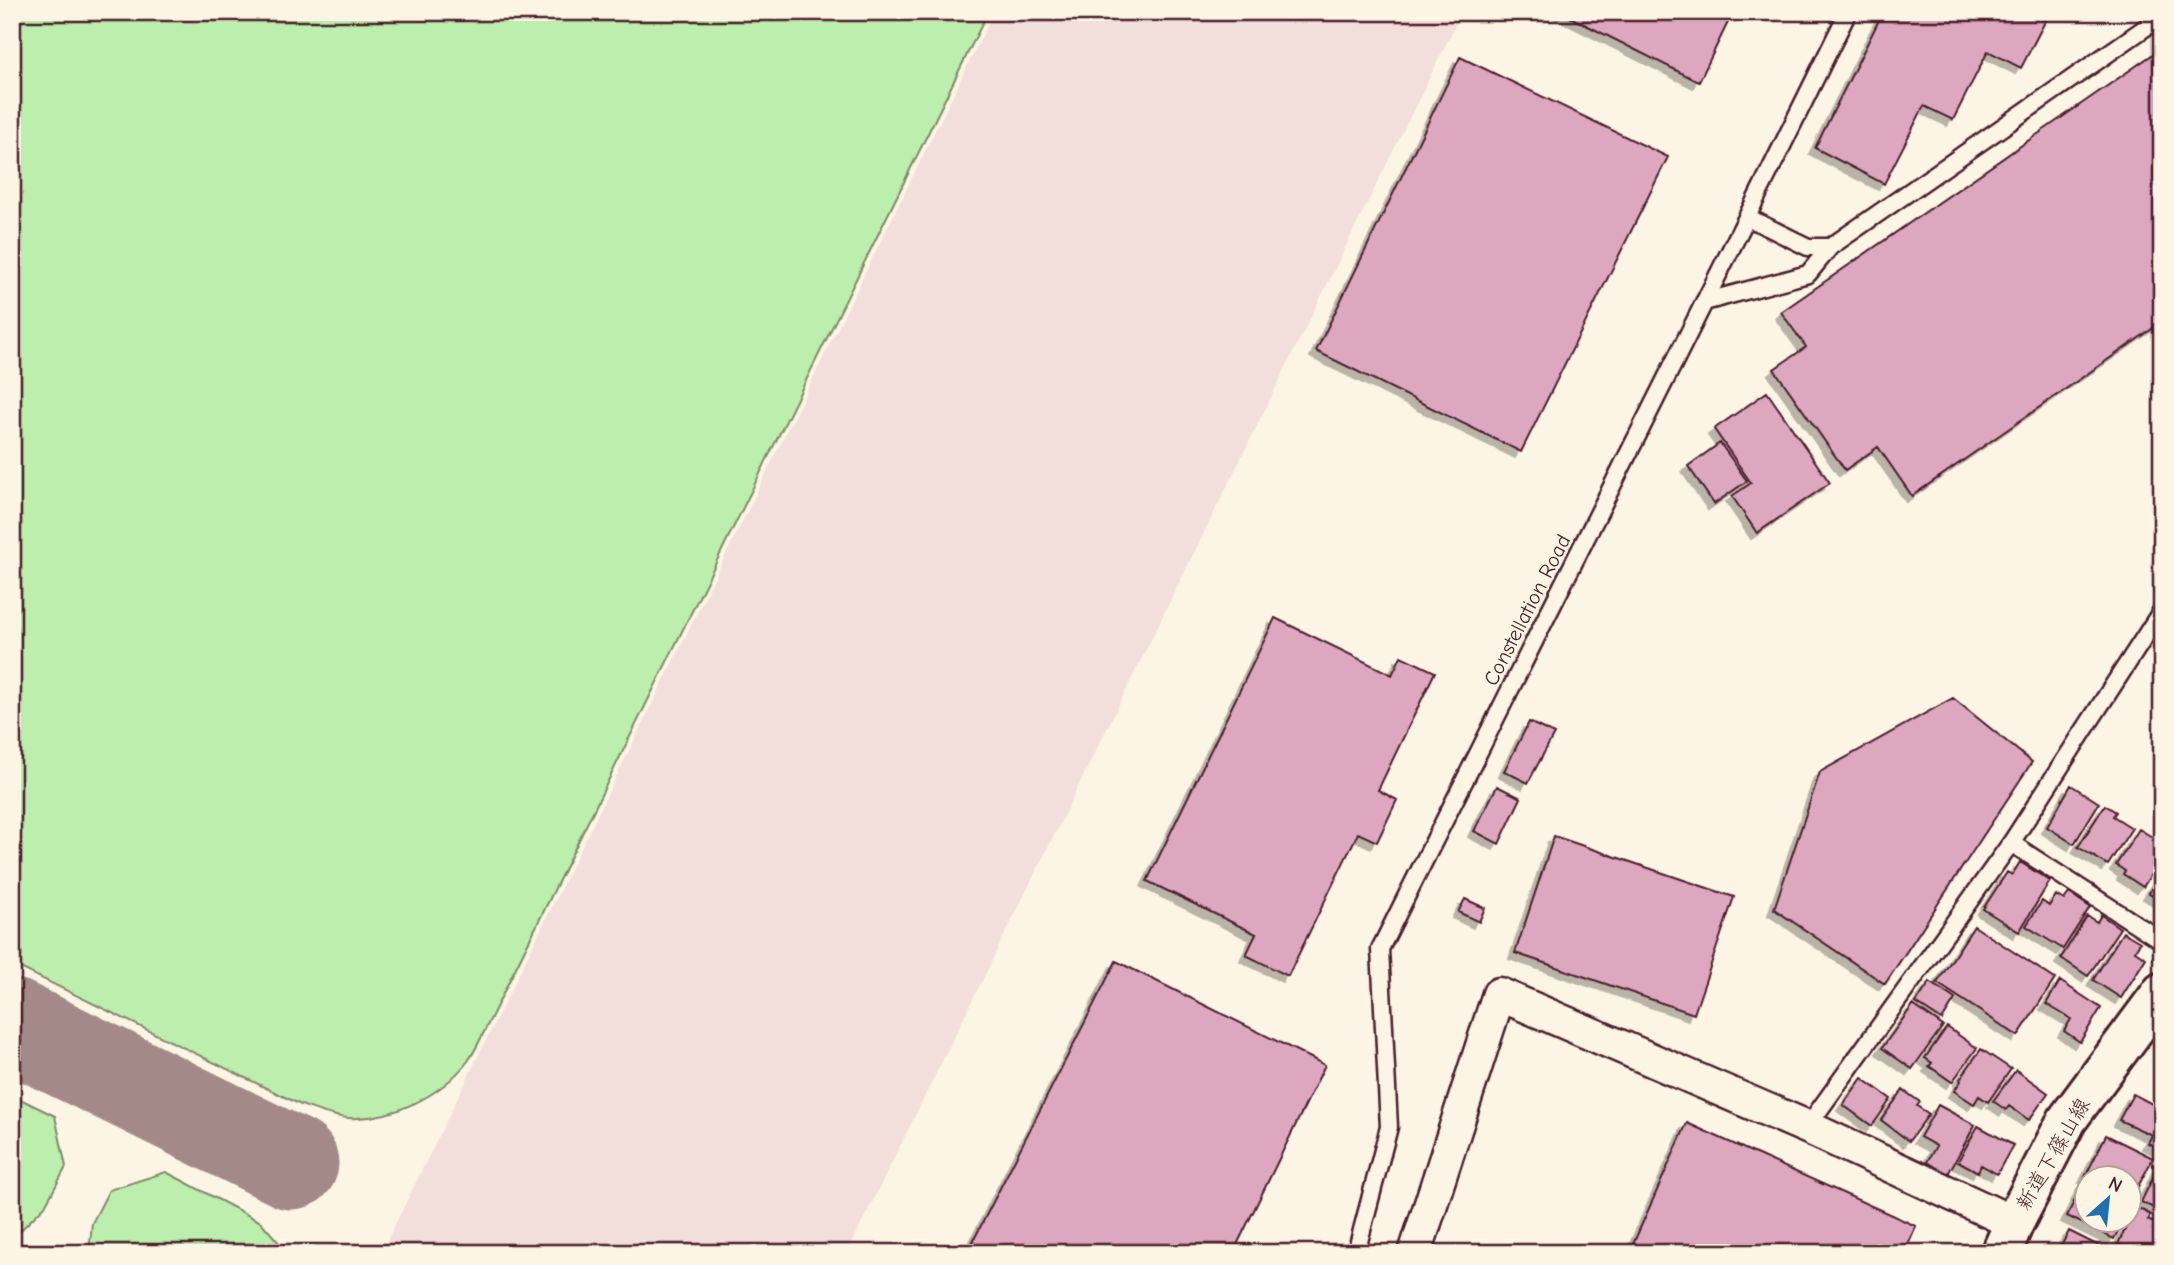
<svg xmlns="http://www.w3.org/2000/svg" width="2174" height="1265" font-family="'Comic Neue','Klee One',sans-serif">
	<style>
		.built { fill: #f2deda }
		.green { fill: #bceeae; stroke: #83866c; stroke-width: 2 }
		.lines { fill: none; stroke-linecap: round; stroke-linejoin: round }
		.taxiway { stroke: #a38a88; stroke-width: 93 }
		.building { fill: #dca7bf; stroke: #4a1f2b; stroke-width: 2; filter: url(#shadow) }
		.lane-casing { stroke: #4a1f2b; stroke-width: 21 }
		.street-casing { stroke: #4a1f2b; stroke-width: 37 }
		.secondary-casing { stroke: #4a1f2b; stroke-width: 44 }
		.lane { stroke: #fcf5e5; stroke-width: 16 }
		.street { stroke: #fcf5e5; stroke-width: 32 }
		.secondary { stroke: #fcf5e5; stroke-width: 38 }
		.labels { text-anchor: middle; stroke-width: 5; stroke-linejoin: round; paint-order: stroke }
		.street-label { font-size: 21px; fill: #4a1f2b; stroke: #fcf5e5 }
	</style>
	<defs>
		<filter id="shadow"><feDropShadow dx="-6" dy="6" stdDeviation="0" flood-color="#0004"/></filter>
	</defs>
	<rect width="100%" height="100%" fill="#fcf5e5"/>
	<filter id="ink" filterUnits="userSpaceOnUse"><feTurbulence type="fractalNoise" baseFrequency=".0143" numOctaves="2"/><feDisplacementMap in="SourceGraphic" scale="14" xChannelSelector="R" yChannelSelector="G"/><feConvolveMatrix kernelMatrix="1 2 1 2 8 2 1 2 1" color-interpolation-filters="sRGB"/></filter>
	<g filter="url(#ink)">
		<!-- built -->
		<path class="built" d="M 994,12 L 1462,12 L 847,1253 L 381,1253 Z"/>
		<!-- green -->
		<path class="green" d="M 12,12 L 988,12 L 484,1032 C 479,1042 474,1053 468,1061 C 441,1096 392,1120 348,1118 C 332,1117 316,1110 301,1105 L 12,964 Z
			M 12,1095 L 55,1116 L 66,1167 L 45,1206 L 12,1239 Z
			M 166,1172 L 261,1222 L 288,1253 L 89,1253 L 92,1223 L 109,1190 Z"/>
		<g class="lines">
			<!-- taxiway -->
			<path class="taxiway" d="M 12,1025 L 292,1163"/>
		</g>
		<!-- building -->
		<path class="building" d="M 1560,12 L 1733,12 L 1699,82 Z
			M 1883,12 L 2050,12 L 2021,68 L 1988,51 L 1953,120 L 1924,106 L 1884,184 L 1815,148 Z
			M 2162,48 L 2162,322 L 1912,496 L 1878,447 L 1845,470 L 1774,369 L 1806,347 L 1781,312 Z
			M 1460,57 L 1668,157 L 1521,452 L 1316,351 Z
			M 1767,392 L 1830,483 L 1757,533 L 1732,496 L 1751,483 L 1714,429 Z
			M 1720,443 L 1747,481 L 1714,504 L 1688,466 Z
			M 1275,618 L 1392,675 L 1401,656 L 1435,672 L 1378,790 L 1397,800 L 1377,842 L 1358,833 L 1288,976 L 1246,955 L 1256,934 L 1147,881 Z
			M 1953,698 L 2032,762 L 1885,984 L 1774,909 L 1820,772 Z
			M 1529,722 L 1554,734 L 1528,783 L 1504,771 Z
			M 2071,785 L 2099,803 L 2074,844 L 2047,827 Z
			M 1497,786 L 1521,798 L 1499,844 L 1474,831 Z
			M 2105,805 L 2116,812 L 2113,816 L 2132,828 L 2108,865 L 2078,847 Z
			M 2139,829 L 2162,843 L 2162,857 L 2143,887 L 2123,874 L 2125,871 L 2116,865 Z
			M 1554,836 L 1734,897 L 1694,1014 L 1515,953 Z
			M 2020,862 L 2050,881 L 2019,932 L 1983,909 L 2007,872 L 2012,875 Z
			M 2162,872 L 2162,901 L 2149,893 Z
			M 2069,893 L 2090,907 L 2063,949 L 2026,926 L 2042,901 L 2049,906 L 2056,895 L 2064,900 Z
			M 1465,899 L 1485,908 L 1479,922 L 1458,912 Z
			M 2101,915 L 2120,928 L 2088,976 L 2061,958 L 2087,916 L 2097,922 Z
			M 1974,926 L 2055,979 L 2018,1036 L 1937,983 Z
			M 2123,932 L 2140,942 L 2135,951 L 2146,958 L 2121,998 L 2093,980 Z
			M 1116,961 L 1325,1065 L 1233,1253 L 967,1253 Z
			M 2060,981 L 2101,1008 L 2080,1042 L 2064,1031 L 2071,1019 L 2046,1004 Z
			M 1930,982 L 1955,999 L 1942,1020 L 1916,1003 Z
			M 1913,1005 L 1943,1026 L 1912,1069 L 1882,1048 Z
			M 1947,1027 L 1977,1048 L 1952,1082 L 1929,1066 L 1932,1063 L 1925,1058 Z
			M 1981,1049 L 2011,1069 L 1988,1102 L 1979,1096 L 1974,1104 L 1954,1091 L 1961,1081 L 1960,1079 Z
			M 2016,1070 L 2048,1093 L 2029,1120 L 2009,1106 L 2006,1110 L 1993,1101 Z
			M 1862,1078 L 1891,1099 L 1872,1126 L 1843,1105 Z
			M 1903,1090 L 1920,1102 L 1917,1106 L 1929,1114 L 1909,1141 L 1881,1120 Z
			M 2133,1094 L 2162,1109 L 2162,1150 L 2148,1143 L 2152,1135 L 2119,1120 Z
			M 1938,1105 L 1975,1125 L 1948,1174 L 1927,1162 L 1936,1146 L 1920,1137 Z
			M 1687,1123 L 1916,1226 L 1904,1253 L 1629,1253 Z
			M 1978,1126 L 2013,1145 L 1997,1174 L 1981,1165 L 1978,1172 L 1958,1161 Z
			M 2106,1135 L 2153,1158 L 2131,1200 L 2128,1199 L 2128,1178 L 2085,1177 Z
			M 2160,1163 L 2162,1164 L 2162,1212 L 2141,1202 Z
			M 2083,1183 L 2086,1185 L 2086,1220 L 2124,1220 L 2114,1239 L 2067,1216 Z
			M 2136,1207 L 2151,1215 L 2148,1220 L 2162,1227 L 2162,1253 L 2136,1253 L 2118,1244 Z
			M 2069,1231 L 2111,1252 L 2110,1253 L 2058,1252 Z"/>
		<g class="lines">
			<!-- lane casing -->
			<g class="lane-casing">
				<path id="lane" d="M 1747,217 L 1808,247 L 1830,247
					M 1704,302 L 1808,274 L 1830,247 L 2162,16
					M 2011,843 L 2162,941
					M 1807,1127 L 2011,843 L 2162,610
					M 1356,1253 L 1389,1127 L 1380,949 L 1747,217 L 1848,12"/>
			</g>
			<!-- street casing -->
			<g class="street-casing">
				<path id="street" d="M 1415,1253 L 1499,994 L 1807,1127 L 2014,1223"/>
			</g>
			<!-- secondary casing -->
			<g class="secondary-casing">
				<path id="secondary" d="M 2001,1253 L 2014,1223 L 2067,1120 L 2162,992"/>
			</g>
			<!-- lane -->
			<use href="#lane" class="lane"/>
			<!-- street -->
			<use href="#street" class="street"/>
			<!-- secondary -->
			<use href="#secondary" class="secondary"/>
		</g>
	</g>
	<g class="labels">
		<!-- street labels -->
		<g class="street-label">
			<text transform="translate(1527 610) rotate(-63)" y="7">Constellation Road</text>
			<text transform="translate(2053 1154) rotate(-60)" y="7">新道下篠山線</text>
		</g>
	</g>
	<!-- margin -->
	<rect width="2174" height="1265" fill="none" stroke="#fcf5e5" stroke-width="42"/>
	<rect x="21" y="21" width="2132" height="1223" fill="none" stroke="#4a1f2b" stroke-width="2.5" filter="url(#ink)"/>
	<!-- north arrow -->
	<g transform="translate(2108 1199) rotate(27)"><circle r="33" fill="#fcf5e5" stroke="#b59f9b" stroke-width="2"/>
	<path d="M0-5L12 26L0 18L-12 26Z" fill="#1f6fb2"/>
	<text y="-10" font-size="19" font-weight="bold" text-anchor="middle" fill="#4a1f2b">N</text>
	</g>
</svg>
